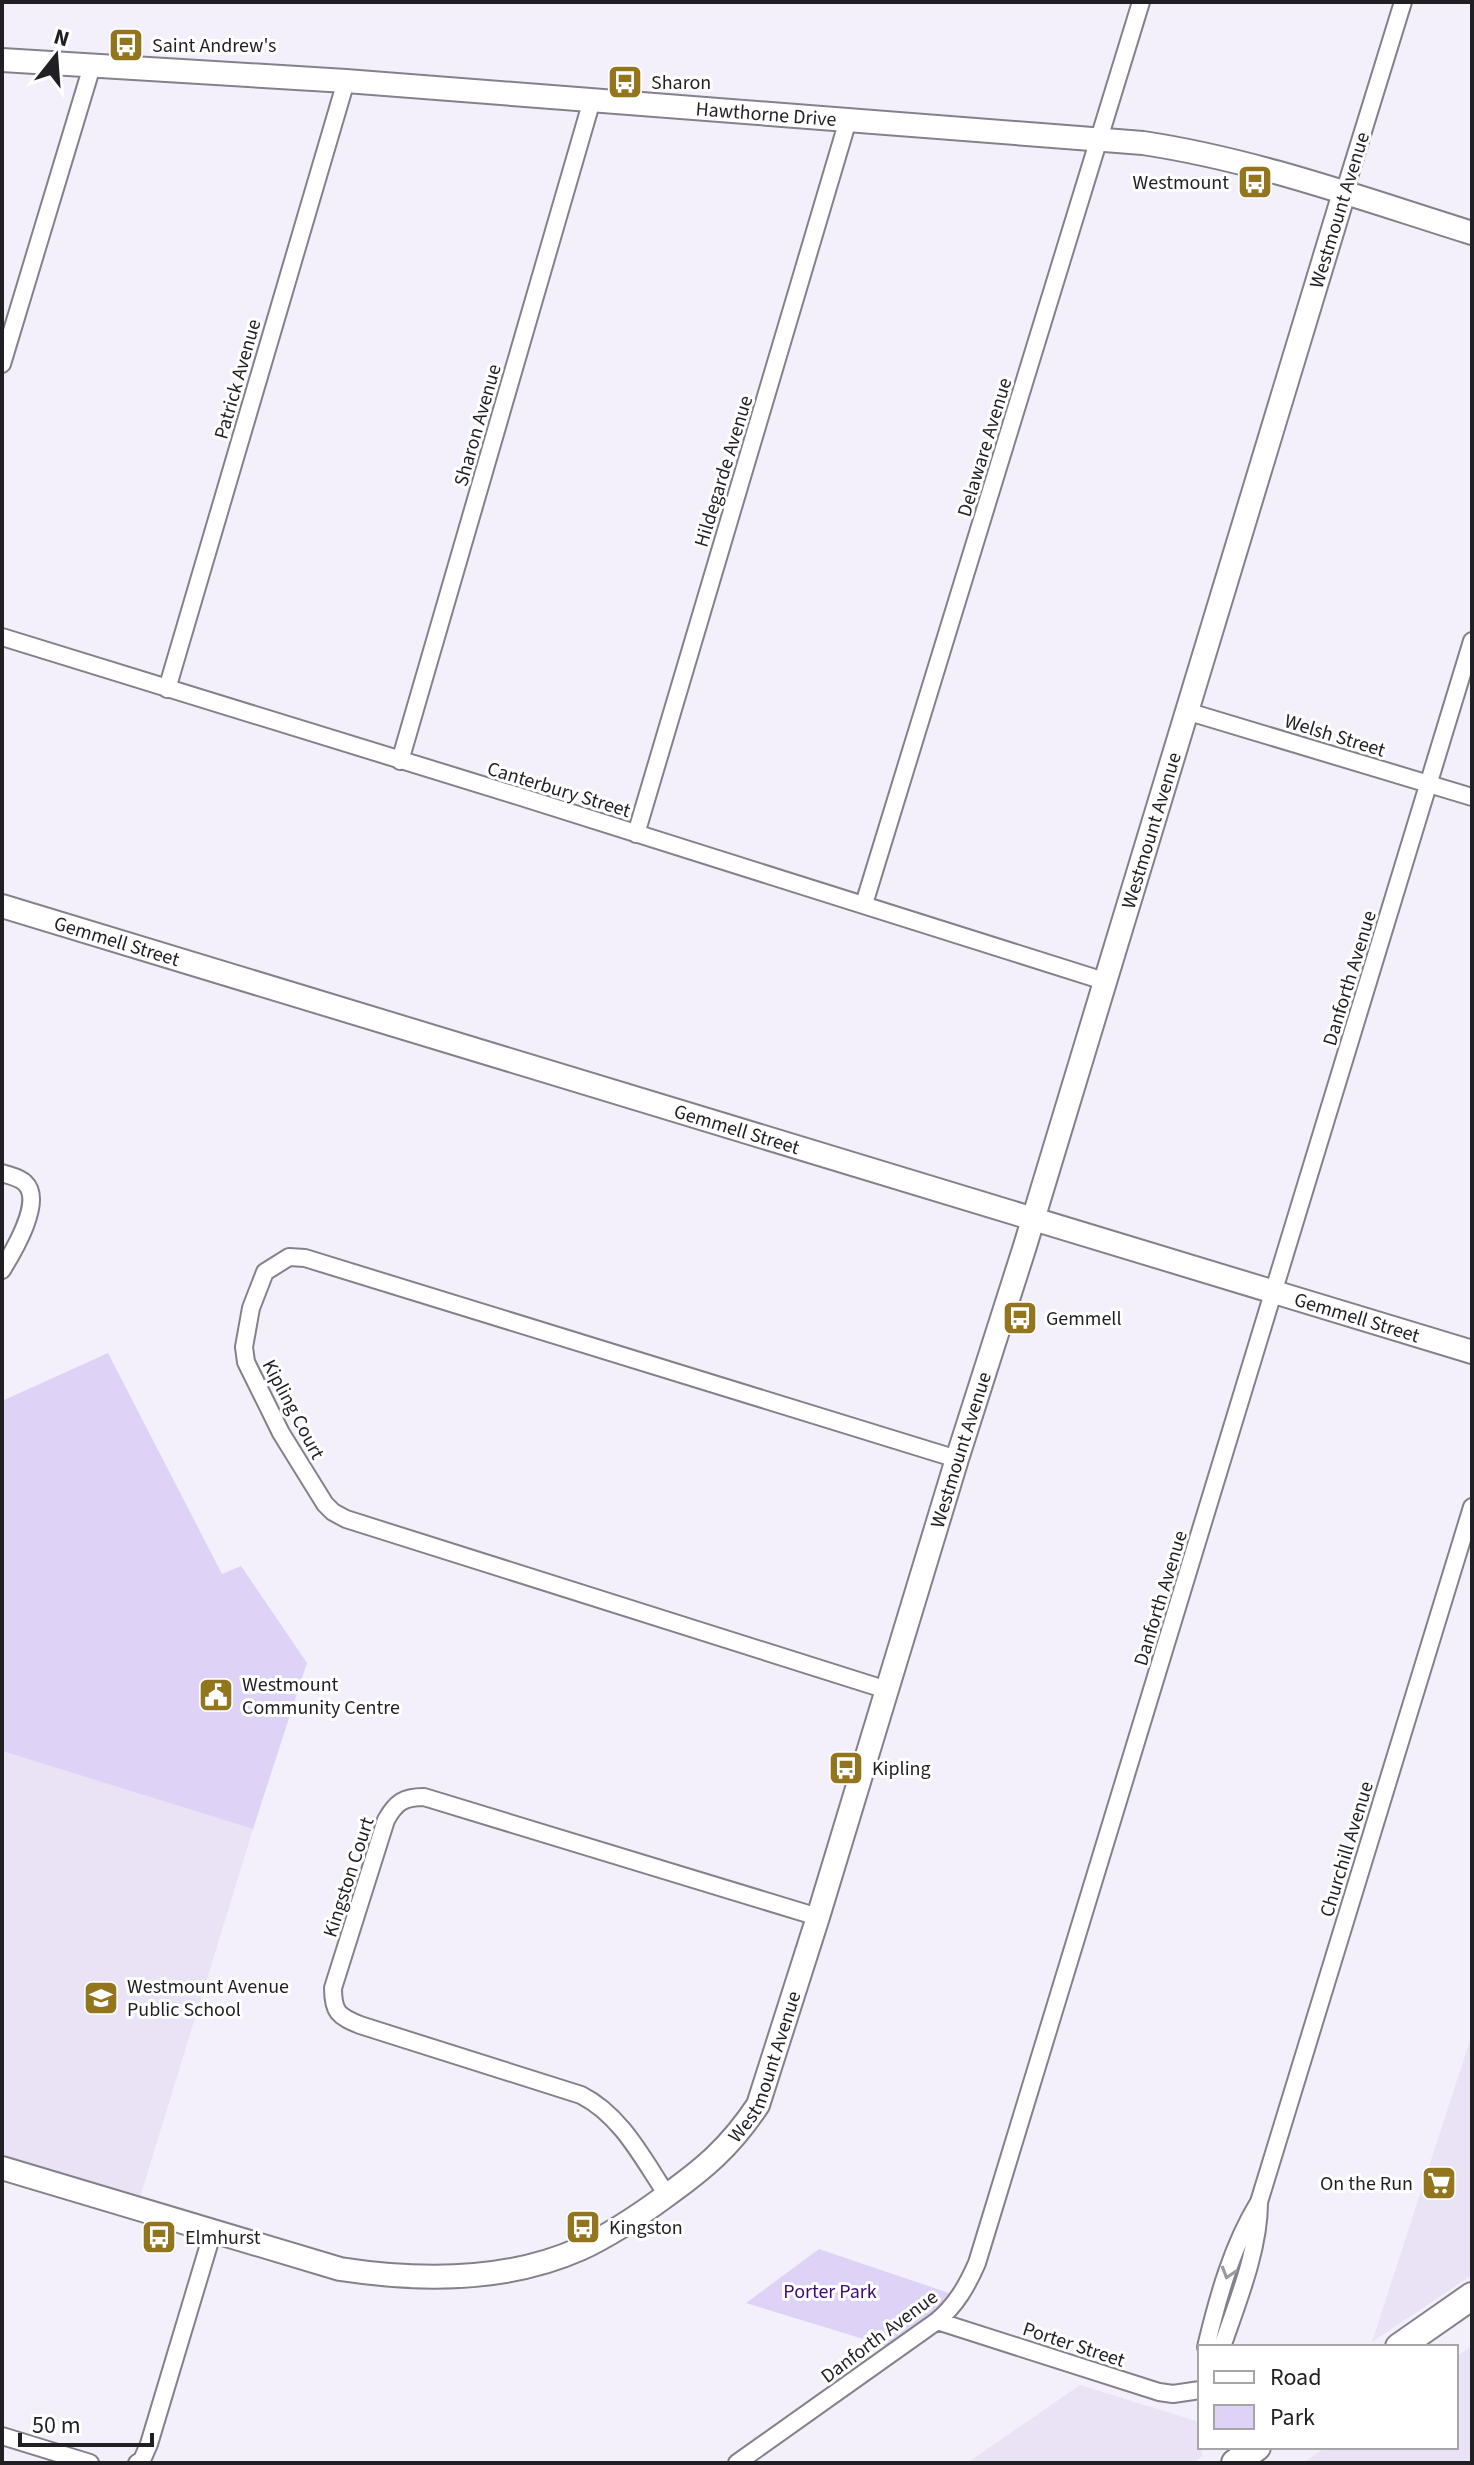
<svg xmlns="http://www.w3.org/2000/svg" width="1474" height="2465" font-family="'Source Sans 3',sans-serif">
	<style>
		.built { fill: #e9e3f5 }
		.green { fill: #ded3f6 }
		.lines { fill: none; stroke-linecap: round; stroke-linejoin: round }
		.minor-casing { stroke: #84818b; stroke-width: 20 }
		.tertiary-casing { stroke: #84818b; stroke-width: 26 }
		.primary-casing { stroke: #84818b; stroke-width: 30 }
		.minor { stroke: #fff; stroke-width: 16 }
		.tertiary { stroke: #fff; stroke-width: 22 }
		.primary { stroke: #fff; stroke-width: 26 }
		.oneway { stroke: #9b9a9c }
		.labels { text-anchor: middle; stroke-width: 6; stroke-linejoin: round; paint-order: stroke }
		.poi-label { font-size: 20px; fill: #201f23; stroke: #fff; text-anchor: start }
		.street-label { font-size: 20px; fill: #201f23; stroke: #fff }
		.park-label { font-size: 20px; fill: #410a74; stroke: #fff }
	</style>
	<rect width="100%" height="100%" fill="#f3f0fb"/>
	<!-- built -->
	<path class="built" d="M 2,1751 L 253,1829 L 137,2207 L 2,2167 Z
		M 1472,2034 L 1472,2275 L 1372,2342 Z
		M 1472,2346 L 1472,2463 L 1303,2463 L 1326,2447 L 1456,2447 L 1456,2357 Z
		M 1080,2385 L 1196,2421 L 1200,2434 L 1202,2456 L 1193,2463 L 967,2463 Z"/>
	<!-- green -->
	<path class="green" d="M 108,1353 L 222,1574 L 241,1566 L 307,1663 L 253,1829 L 2,1751 L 2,1401 Z
		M 819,2249 L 958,2296 L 896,2349 L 746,2303 Z"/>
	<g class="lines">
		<!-- minor casing -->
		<g class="minor-casing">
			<path id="minor" d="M 1344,193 L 1403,2
				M 2,364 L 92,66
				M 2,637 L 518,796 L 1104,981
				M 167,689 L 346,81
				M 1186,711 L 1472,797
				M 400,761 L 592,100
				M 636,834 L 848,120
				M 864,904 L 1141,2
				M 2,1173 C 10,1176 19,1177 25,1183 C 44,1201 13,1252 2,1270
				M 887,1690 L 346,1519 L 333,1512 L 325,1504 L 281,1433 L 246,1362 L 244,1347 L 251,1308 L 265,1272 L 289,1257 L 305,1258 L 957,1459
				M 667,2195 C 643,2159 621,2115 581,2095 L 360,2025 C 338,2016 333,2012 333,1988 L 386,1820 C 396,1802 404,1797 424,1797 L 818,1917
				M 937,2321 L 1159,2392 L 1173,2394 L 1200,2390
				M 1206,2347 C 1218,2297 1232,2246 1259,2202 L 1472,1507
				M 1222,2347 C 1237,2303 1259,2250 1259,2203
				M 2,2436 L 90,2463
				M 137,2463 L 142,2460 L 149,2444 L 213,2231
				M 737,2463 L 937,2321 C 956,2305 967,2286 977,2263 L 1472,641"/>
		</g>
		<!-- tertiary casing -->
		<g class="tertiary-casing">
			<g id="tertiary">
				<path id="s1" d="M 2,60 L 346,81 L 1143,143 C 1256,160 1363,199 1472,233"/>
				<path id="s2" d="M 2,906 L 1472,1352"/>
				<path id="s3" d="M 2,2168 L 340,2269 C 418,2281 506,2282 580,2249 C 610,2235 637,2217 663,2198 C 704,2169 730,2147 758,2105 L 818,1917 L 957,1459 L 1025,1246 L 1344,193"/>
			</g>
		</g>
		<!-- primary casing -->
		<g class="primary-casing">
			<path id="primary" d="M 1399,2347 L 1472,2296
				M 1235,2463 L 1257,2447"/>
		</g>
		<!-- minor -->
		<use href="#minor" class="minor"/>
		<!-- tertiary -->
		<use href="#tertiary" class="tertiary"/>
		<!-- primary -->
		<use href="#primary" class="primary"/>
	</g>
	<!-- one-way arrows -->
	<defs><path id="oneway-chevron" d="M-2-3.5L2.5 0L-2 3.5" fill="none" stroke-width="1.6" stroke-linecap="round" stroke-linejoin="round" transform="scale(2)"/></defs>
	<use class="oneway" href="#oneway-chevron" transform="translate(1228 2273) rotate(107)"/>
	<!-- icons -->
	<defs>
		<g id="bus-square" transform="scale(1.8)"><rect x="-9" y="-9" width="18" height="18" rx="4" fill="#92751c" stroke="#fff"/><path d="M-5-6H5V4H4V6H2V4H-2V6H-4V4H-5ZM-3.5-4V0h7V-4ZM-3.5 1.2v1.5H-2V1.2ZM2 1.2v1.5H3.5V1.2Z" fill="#fff"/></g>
		<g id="civic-square" transform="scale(1.8)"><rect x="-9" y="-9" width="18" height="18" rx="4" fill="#92751c" stroke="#fff"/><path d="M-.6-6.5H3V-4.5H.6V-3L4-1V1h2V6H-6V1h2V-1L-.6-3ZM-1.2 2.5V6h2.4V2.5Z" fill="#fff"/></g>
		<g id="school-square" transform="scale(1.8)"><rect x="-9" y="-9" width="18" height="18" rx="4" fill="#92751c" stroke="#fff"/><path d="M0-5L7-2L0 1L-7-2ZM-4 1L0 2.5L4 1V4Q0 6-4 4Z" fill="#fff"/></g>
		<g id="supermarket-square" transform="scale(1.8)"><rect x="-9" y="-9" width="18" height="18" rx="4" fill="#92751c" stroke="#fff"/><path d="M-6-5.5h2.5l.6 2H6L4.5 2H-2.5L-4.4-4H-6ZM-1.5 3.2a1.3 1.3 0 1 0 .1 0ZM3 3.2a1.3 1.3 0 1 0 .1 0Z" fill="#fff"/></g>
	</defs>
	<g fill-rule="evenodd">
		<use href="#bus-square" x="126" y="45"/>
		<use href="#bus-square" x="625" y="82"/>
		<use href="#bus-square" x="1255" y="182"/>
		<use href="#bus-square" x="1020" y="1318"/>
		<use href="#civic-square" x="216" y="1695"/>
		<use href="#bus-square" x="846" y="1768"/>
		<use href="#school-square" x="101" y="1998"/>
		<use href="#supermarket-square" x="1439" y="2183"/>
		<use href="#bus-square" x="583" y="2227"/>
		<use href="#bus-square" x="159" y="2237"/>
	</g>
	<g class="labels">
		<!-- poi labels -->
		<g class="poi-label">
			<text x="152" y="52">Saint Andrew's</text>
			<text x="651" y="89">Sharon</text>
			<text x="1229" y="189" text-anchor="end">Westmount</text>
			<text x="1046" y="1325">Gemmell</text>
			<text x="242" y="1691">Westmount<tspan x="242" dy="23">Community Centre</tspan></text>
			<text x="872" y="1775">Kipling</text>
			<text x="127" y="1993">Westmount Avenue<tspan x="127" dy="23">Public School</tspan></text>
			<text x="1413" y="2190" text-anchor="end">On the Run</text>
			<text x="609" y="2234">Kingston</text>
			<text x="185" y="2244">Elmhurst</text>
		</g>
		<!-- street labels -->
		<g class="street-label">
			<text dy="7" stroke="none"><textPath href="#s1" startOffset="766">Hawthorne Drive</textPath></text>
			<text transform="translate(1339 210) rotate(-73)" y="7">Westmount Avenue</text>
			<text transform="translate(237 379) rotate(-74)" y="7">Patrick Avenue</text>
			<text transform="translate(477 425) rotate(-74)" y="7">Sharon Avenue</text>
			<text transform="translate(984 447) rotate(-73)" y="7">Delaware Avenue</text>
			<text transform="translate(723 471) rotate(-73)" y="7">Hildegarde Avenue</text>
			<text transform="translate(1335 735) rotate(17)" y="7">Welsh Street</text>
			<text transform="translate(559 789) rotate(17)" y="7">Canterbury Street</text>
			<text dy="7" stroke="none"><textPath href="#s3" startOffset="2162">Westmount Avenue</textPath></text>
			<text dy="7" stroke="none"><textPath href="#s2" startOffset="120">Gemmell Street</textPath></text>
			<text transform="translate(1349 978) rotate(-73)" y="7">Danforth Avenue</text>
			<text dy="7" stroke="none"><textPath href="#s2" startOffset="768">Gemmell Street</textPath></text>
			<text dy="7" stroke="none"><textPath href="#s2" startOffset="1416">Gemmell Street</textPath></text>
			<text transform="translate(294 1409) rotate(62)" y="7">Kipling Court</text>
			<text dy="7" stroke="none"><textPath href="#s3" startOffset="1514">Westmount Avenue</textPath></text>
			<text transform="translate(1160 1598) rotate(-73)" y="7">Danforth Avenue</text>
			<text transform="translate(1346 1849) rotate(-73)" y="7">Churchill Avenue</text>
			<text transform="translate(348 1877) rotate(-72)" y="7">Kingston Court</text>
			<text dy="7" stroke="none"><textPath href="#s3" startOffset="866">Westmount Avenue</textPath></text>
			<text transform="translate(879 2336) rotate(-37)" y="7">Danforth Avenue</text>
			<text transform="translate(1074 2344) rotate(18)" y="7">Porter Street</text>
		</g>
		<!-- park labels -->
		<g class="park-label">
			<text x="830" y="2298">Porter Park</text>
		</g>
	</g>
	<!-- border -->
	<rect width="1474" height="2465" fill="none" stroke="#201f23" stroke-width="8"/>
	<!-- legend -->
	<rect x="1198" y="2345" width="260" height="104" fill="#ffffff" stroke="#a6a5a7" stroke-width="2"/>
	<rect x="1214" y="2371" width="40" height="12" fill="#ffffff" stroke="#a6a5a7" stroke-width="2"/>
	<text x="1270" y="2385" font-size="24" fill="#201f23">Road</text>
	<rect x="1214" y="2405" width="40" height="24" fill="#ded3f6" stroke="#a6a5a7" stroke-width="2"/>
	<text x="1270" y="2425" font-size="24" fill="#201f23">Park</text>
	<!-- north arrow -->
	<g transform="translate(56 56) rotate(17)" stroke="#ffffff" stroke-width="6" paint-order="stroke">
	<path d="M0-6L14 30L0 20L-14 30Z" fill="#201f23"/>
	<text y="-12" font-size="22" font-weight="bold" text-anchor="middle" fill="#201f23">N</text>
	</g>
	<!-- scale -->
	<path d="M20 2433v12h132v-12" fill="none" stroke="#201f23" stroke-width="4"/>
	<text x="32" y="2433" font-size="24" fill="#201f23" stroke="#ffffff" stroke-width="6" paint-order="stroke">50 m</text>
</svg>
